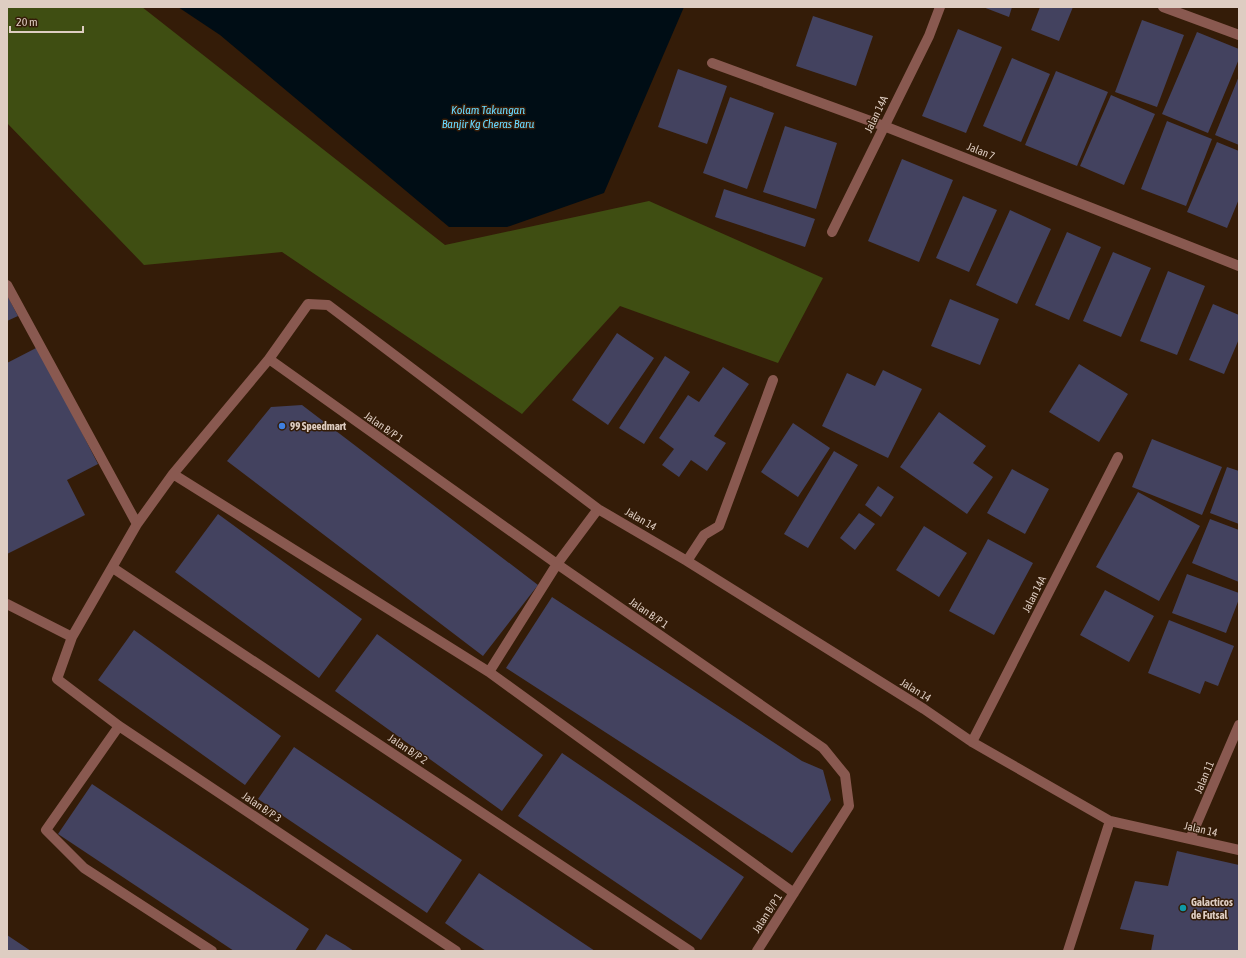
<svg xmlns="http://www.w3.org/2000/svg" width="1246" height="958" font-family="'Asap Condensed',sans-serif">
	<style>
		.forest { fill: #3f4e12 }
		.water { fill: #000d15 }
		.building { fill: #43425f }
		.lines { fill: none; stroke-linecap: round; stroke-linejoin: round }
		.minor { stroke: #895950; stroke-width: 10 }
		.shop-dot { fill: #3f7fe0; stroke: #341c08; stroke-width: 1.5 }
		.culture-dot { fill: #0f9aa8; stroke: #341c08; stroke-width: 1.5 }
		.labels { text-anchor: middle; stroke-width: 3; stroke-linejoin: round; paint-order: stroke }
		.street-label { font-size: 11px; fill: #decdc2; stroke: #341c08 }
		.poi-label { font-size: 11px; font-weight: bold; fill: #decdc2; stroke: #341c08; text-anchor: start }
		.water-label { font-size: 12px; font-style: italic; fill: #68d8ff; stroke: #341c08 }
	</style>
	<rect width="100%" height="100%" fill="#341c08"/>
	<!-- forest -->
	<path class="forest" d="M 7,7 L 142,7 L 445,245 L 649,201 L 823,278 L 778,363 L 620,306 L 522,414 L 282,252 L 144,265 L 7,123 Z"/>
	<!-- water -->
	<path class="water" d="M 178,7 L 684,7 L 604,193 L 507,227 L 449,227 L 220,35 Z"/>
	<!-- building -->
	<path class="building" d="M 983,7 L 1012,7 L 1009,17 Z
		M 1040,7 L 1073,7 L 1059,41 L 1031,30 Z
		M 813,16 L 873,36 L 856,86 L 796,66 Z
		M 1142,20 L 1184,35 L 1157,107 L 1115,92 Z
		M 958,29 L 1002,47 L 966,133 L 922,116 Z
		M 1197,32 L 1239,49 L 1239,59 L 1208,133 L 1162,114 Z
		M 1012,58 L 1050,74 L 1021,142 L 983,126 Z
		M 678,69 L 727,86 L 707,144 L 658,127 Z
		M 1056,71 L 1108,92 L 1077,166 L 1025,145 Z
		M 1239,76 L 1239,145 L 1215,135 Z
		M 1111,95 L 1155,114 L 1124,185 L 1080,166 Z
		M 730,97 L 774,113 L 747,189 L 703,173 Z
		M 1167,121 L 1212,139 L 1186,206 L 1141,189 Z
		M 785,126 L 837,143 L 816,209 L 763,192 Z
		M 1217,142 L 1239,151 L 1239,199 L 1227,228 L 1187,212 Z
		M 902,159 L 953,180 L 919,262 L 868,241 Z
		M 724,189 L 815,219 L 805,247 L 715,217 Z
		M 963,196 L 997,210 L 969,272 L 936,258 Z
		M 1010,210 L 1051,229 L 1017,304 L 976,285 Z
		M 1067,232 L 1101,247 L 1069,320 L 1035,305 Z
		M 1113,252 L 1151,268 L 1121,337 L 1083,321 Z
		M 1168,271 L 1205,286 L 1177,355 L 1140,341 Z
		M 7,295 L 18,316 L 7,321 Z
		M 950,299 L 999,319 L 980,365 L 931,346 Z
		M 1213,304 L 1239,315 L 1239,339 L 1224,374 L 1189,360 Z
		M 617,333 L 654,358 L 608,425 L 572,400 Z
		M 38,347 L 98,464 L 67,480 L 85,515 L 7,554 L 7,363 Z
		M 665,356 L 690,372 L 644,444 L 619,428 Z
		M 1079,364 L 1128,394 L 1099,442 L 1049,412 Z
		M 723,367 L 749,384 L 714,436 L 726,443 L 707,471 L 691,460 L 679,477 L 662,465 L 674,449 L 659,438 L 688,395 L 699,402 Z
		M 883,370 L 922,389 L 888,458 L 822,426 L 847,373 L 875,386 Z
		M 302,405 L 538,585 L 483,656 L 227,461 L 271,407 Z
		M 939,412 L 986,446 L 973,463 L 993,477 L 967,514 L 900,467 Z
		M 793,423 L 830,448 L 798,497 L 761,472 Z
		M 1152,439 L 1222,467 L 1202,515 L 1132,487 Z
		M 834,451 L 858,465 L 808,548 L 784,534 Z
		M 1227,467 L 1239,471 L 1239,524 L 1210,513 Z
		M 1012,469 L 1049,489 L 1025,534 L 987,513 Z
		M 878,486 L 894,497 L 881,517 L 865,505 Z
		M 1138,492 L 1200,526 L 1159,601 L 1096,567 Z
		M 859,513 L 875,524 L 855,550 L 840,538 Z
		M 218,514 L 362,619 L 319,678 L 175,572 Z
		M 1210,519 L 1239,530 L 1239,582 L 1192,563 Z
		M 924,526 L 967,553 L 939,597 L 896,570 Z
		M 988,539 L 1033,563 L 994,635 L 949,611 Z
		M 1187,574 L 1239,593 L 1239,599 L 1226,633 L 1172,613 Z
		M 1105,590 L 1154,616 L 1129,662 L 1080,635 Z
		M 552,597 L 802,761 L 823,770 L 831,800 L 792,853 L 506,668 Z
		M 1169,620 L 1234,646 L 1218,686 L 1205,681 L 1200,694 L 1148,673 Z
		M 134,630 L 281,736 L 245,785 L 98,680 Z
		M 377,634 L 543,755 L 502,811 L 335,691 Z
		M 294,747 L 462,860 L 427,913 L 258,799 Z
		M 562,753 L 744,877 L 701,940 L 518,816 Z
		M 92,784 L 309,929 L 295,951 L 234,951 L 58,834 Z
		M 1177,851 L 1239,865 L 1239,951 L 1151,951 L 1154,935 L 1120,929 L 1135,881 L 1168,886 Z
		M 479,873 L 565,931 L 595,951 L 486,951 L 462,935 L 445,923 Z
		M 326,934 L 345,945 L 354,951 L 315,951 Z
		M 7,935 L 31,951 L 7,951 Z"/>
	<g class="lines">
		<!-- minor -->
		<path class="minor" d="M 1163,7 L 1239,35
			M 712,63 L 884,126 L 1239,266
			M 832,232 L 929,36 L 940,7
			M 7,285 L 137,524
			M 269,359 L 557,564 L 823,748 L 845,775 L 849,806 L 757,951
			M 173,474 L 489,672 L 794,893
			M 687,561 L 704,535 L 719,526 L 773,380
			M 113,568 L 690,951
			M 7,604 L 72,637
			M 489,672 L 557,564 L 598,509
			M 119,726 L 46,830 L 84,868 L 212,951
			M 972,742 L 1118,457
			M 1190,839 L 1239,725
			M 456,951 L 119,726 L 57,679 L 72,637 L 137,524 L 173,474 L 269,359 L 308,304 L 328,305 L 598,509 L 687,561 L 924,709 L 972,742 L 1110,821 L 1239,850
			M 1068,951 L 1110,821"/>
	</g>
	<!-- markers -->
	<circle class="shop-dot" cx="282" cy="426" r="4"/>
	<circle class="culture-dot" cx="1183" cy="908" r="4"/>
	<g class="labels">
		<!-- street labels -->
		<g class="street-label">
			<text transform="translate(876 114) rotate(-64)" y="4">Jalan 14A</text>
			<text transform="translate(981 151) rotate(22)" y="4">Jalan 7</text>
			<text transform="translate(384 427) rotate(35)" y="4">Jalan B/P 1</text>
			<text transform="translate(641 519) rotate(30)" y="4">Jalan 14</text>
			<text transform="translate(1034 594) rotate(-63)" y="4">Jalan 14A</text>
			<text transform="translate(649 613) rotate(35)" y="4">Jalan B/P 1</text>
			<text transform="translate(916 690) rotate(32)" y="4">Jalan 14</text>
			<text transform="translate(408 749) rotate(34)" y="4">Jalan B/P 2</text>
			<text transform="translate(1204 777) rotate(-67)" y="4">Jalan 11</text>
			<text transform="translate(262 807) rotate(34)" y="4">Jalan B/P 3</text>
			<text transform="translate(1201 829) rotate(13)" y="4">Jalan 14</text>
			<text transform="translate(767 913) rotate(-57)" y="4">Jalan B/P 1</text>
		</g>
		<!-- poi labels -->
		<g class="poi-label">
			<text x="290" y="430">99 Speedmart</text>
			<text x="1191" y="906">Galacticos<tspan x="1191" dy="13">de Futsal</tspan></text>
		</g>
		<!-- water labels -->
		<g class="water-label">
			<text x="488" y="114">Kolam Takungan<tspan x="488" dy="14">Banjir Kg Cheras Baru</tspan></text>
		</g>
	</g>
	<!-- border -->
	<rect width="1246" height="958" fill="none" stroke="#decdc2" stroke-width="16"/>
	<!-- scale -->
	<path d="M10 26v6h73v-6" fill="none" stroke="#decdc2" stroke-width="2"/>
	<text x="16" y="26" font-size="12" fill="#decdc2" stroke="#341c08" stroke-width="3" paint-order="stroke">20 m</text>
</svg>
